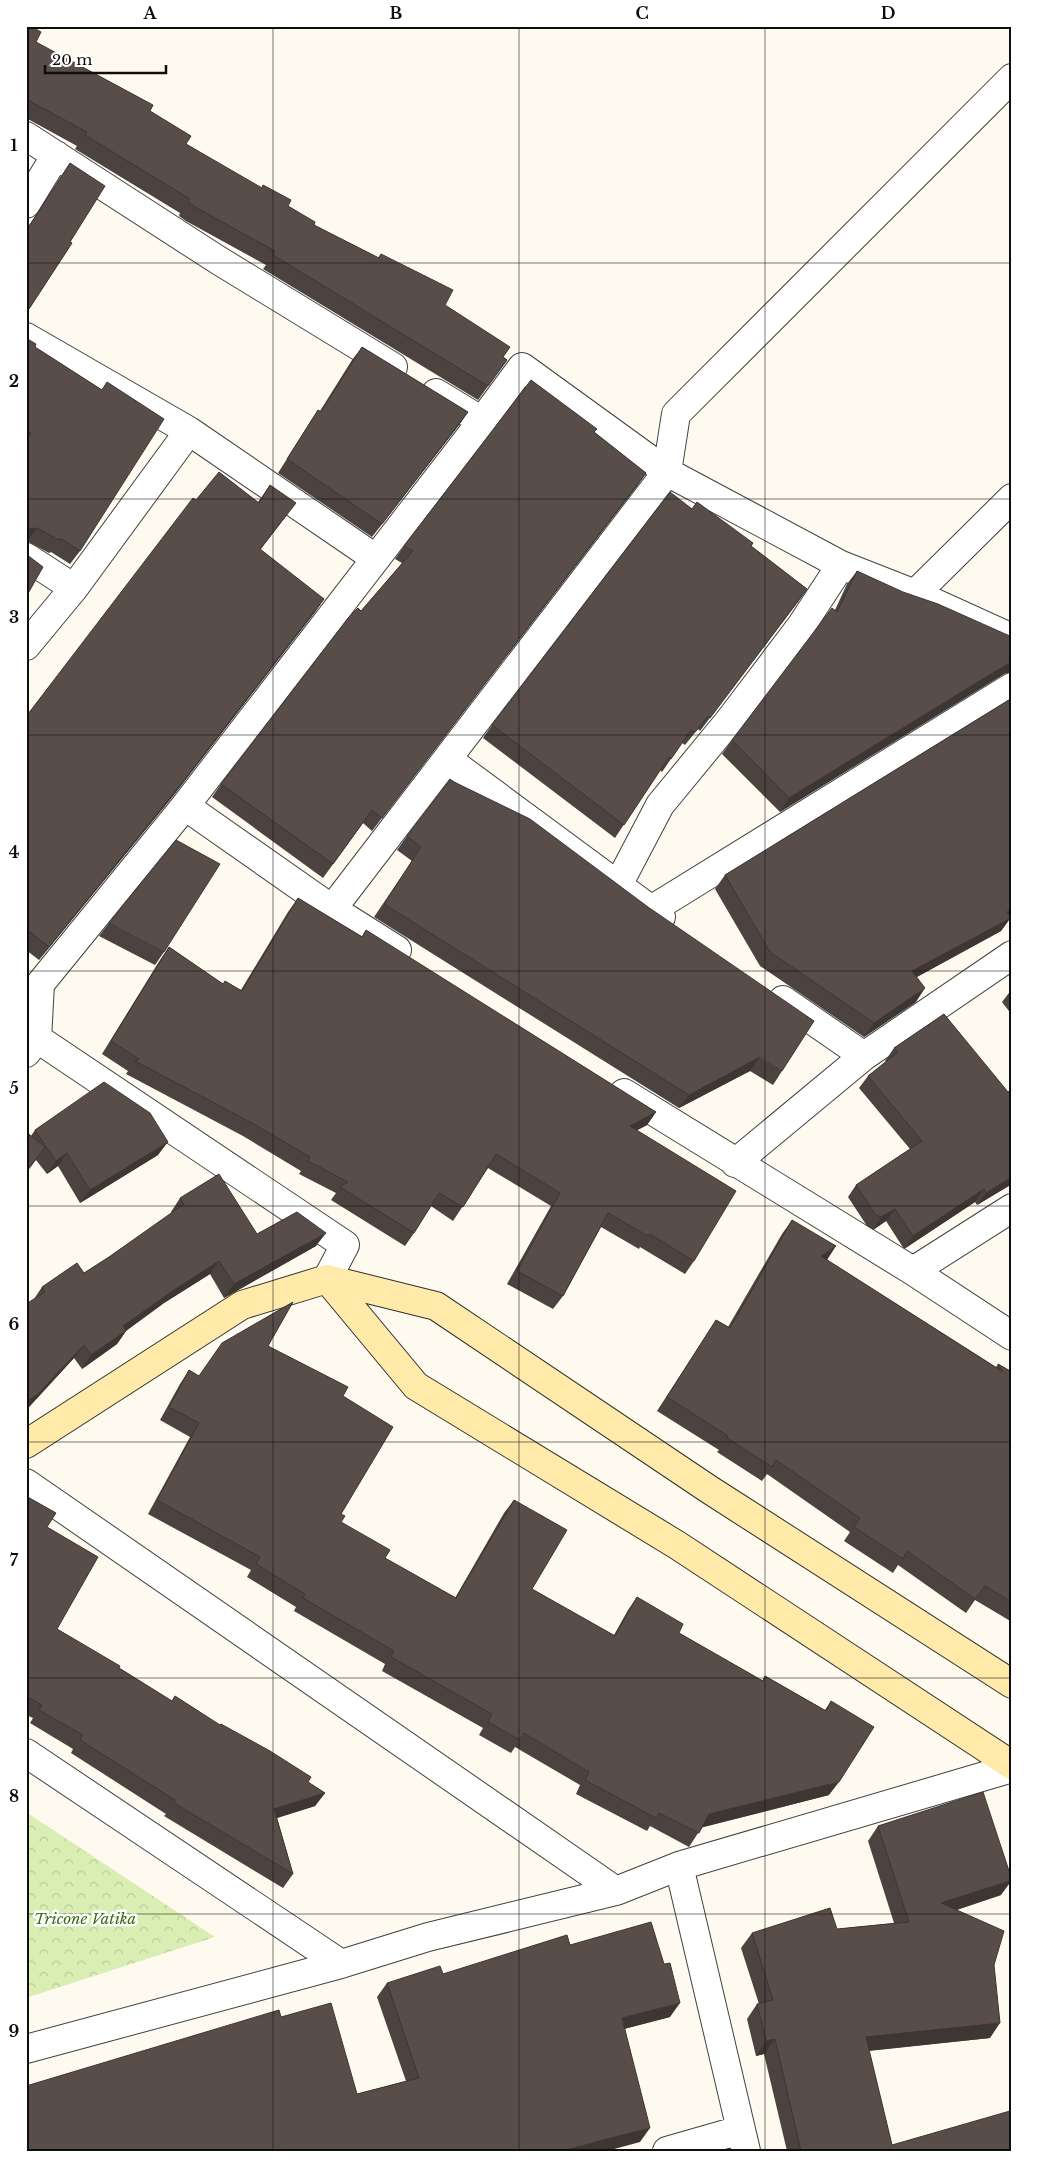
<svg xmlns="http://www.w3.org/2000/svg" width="1038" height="2177" font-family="'Libre Baskerville',serif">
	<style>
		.park { fill: url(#park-crowns) }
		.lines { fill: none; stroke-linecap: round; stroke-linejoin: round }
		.street-casing { stroke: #414141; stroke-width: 30 }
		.secondary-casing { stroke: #303030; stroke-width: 30 }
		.street { stroke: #fff; stroke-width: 28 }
		.secondary { stroke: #ffeaaa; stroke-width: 28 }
		.wall { fill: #4c423f }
		.shaded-wall { fill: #3e3633 }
		.building { fill: #584d49; stroke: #3e3633 }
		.grid { fill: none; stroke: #0e0e0e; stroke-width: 1; stroke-opacity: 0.55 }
		.labels { text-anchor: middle; stroke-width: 5; stroke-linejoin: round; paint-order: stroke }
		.park-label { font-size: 15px; font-style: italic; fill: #356c18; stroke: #fff }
		.neatline { fill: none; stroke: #0e0e0e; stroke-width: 2 }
		.grid-label { font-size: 16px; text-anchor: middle; font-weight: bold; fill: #0e0e0e }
	</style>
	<defs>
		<pattern id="park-crowns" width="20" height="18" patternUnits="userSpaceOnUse" patternTransform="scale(1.25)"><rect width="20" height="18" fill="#daeeb4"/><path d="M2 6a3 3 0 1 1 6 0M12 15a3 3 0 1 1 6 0" fill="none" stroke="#bacb9a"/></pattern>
	</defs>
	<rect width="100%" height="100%" fill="#fffaef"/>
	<!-- park -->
	<path class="park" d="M 26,1812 L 215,1937 L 26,1998 Z"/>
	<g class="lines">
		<!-- street casing -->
		<g class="street-casing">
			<path id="street" d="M 26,136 L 218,260 L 393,367
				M 26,204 L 56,155
				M 26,337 L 189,431 L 375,558
				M 482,421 L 522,367 L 667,472 L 841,565 L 915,594 L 1012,638
				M 26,557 L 74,588
				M 915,594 L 1012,498
				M 26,646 L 74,588 L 189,431
				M 447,759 L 661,917
				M 185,806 L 332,909 L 397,950
				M 618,885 L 660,805 L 729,721 L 801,626 L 841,565
				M 332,909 L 667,472 L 676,414 L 1012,78
				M 651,910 L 1012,687
				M 783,1000 L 864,1056
				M 26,1031 L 345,1245 L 327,1279
				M 26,1053 L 37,1039 L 40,984 L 185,806 L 482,421 L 436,393
				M 624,1093 L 913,1271 L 1012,1336
				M 735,1163 L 864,1056 L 1012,955
				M 913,1271 L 1012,1208
				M 26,1483 L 616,1891
				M 26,1753 L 341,1964
				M 679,1866 L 746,2151
				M 26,2049 L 341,1964 L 428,1937 L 616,1891 L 679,1866 L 1012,1768
				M 667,2151 L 740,2130"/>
		</g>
		<!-- secondary casing -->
		<g class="secondary-casing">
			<path id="secondary" d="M 327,1279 L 416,1386 L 677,1545 L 1012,1765
				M 26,1444 L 242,1305 L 327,1279 L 436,1306 L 710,1490 L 1012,1684"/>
		</g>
		<!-- street -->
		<use href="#street" class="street"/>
		<!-- secondary -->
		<use href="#secondary" class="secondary"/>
	</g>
	<!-- wall -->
	<path class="wall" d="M 26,26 L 36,42 L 150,111 L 186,144 L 288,206 L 314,225 L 378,258 L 381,254 L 445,305 L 507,360 L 478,400 L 263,269 L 266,265 L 186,221 L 179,216 L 180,213 L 75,149 L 77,146 L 26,118 Z
		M 70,163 L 70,242 L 72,243 L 26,313 L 26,230 Z
		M 26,338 L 35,347 L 102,390 L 107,382 L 80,551 L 70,564 L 51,552 L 49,553 L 27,541 L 26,542 Z
		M 362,347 L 468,412 L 459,425 L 372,537 L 278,473 L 318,410 L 320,411 L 352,360 Z
		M 594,432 L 646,473 L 637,486 L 372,831 L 363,823 L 323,878 L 212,797 L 221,784 L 361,611 L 402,563 L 395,559 L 404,546 Z
		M 270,485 L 286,516 L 260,550 L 324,599 L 315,612 L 173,796 L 39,960 L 26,950 L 26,713 L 28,714 L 196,500 L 258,502 Z
		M 692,509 L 751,546 L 807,589 L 700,731 L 698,729 L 685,745 L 682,743 L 662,772 L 660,770 L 615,838 L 483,738 L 492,725 Z
		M 857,571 L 1004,674 L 780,812 L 722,754 L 732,740 L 835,610 L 847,584 Z
		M 1012,698 L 1012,918 L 1009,920 L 1001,931 L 917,977 L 916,1002 L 864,1037 L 760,966 L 715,889 L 725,875 Z
		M 407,836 L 782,1071 L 773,1085 L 750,1071 L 679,1108 L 374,917 L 412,861 L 397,850 Z
		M 298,898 L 656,1112 L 647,1125 L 637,1130 L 694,1261 L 685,1274 L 640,1247 L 639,1249 L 601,1227 L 563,1296 L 553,1309 L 507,1284 L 551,1206 L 488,1168 L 453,1221 L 431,1206 L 414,1233 L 405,1246 L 331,1200 L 336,1193 L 299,1174 L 301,1171 L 243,1136 L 126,1074 L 128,1071 L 102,1054 L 160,960 L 169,947 L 223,984 L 241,990 L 288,912 Z
		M 109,923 L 164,952 L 155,965 L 99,936 Z
		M 1012,989 L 1012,1015 L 1002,1002 Z
		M 944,1014 L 1012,1184 L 977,1205 L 975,1202 L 904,1249 L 886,1221 L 873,1230 L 867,1226 L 848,1197 L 856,1185 L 910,1149 L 859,1088 L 868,1076 L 886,1062 L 885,1061 L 894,1048 Z
		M 35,1130 L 158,1155 L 80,1203 L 58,1166 L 47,1174 L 36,1160 L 26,1173 L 26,1132 L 31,1136 Z
		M 180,1198 L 257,1234 L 316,1246 L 224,1298 L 210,1274 L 164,1303 L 126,1331 L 117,1344 L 82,1369 L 74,1358 L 29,1407 L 34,1299 L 42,1287 L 84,1273 L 109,1257 L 172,1213 L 171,1212 Z
		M 792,1220 L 827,1260 L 996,1367 L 998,1364 L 1012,1372 L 1012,1622 L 975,1600 L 966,1613 L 898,1565 L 893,1573 L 844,1541 L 850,1532 L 767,1474 L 762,1481 L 717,1452 L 719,1450 L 657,1411 L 716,1320 L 728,1327 L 782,1234 Z
		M 268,1346 L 343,1396 L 341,1522 L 385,1558 L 455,1598 L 504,1513 L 514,1500 L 532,1589 L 614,1635 L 628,1610 L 637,1597 L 679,1633 L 762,1681 L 765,1676 L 825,1710 L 831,1701 L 829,1795 L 702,1827 L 689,1847 L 650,1826 L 647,1831 L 576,1794 L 580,1785 L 515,1747 L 511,1753 L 479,1735 L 483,1728 L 382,1671 L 385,1664 L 294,1611 L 296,1607 L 247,1577 L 251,1570 L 148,1514 L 190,1437 L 160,1420 L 180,1384 L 189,1370 L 199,1376 Z
		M 26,1496 L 47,1527 L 57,1629 L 172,1701 L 308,1782 L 325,1793 L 315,1806 L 277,1818 L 293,1874 L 283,1888 L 164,1816 L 166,1814 L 71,1753 L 73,1749 L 30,1723 L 33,1718 L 26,1715 Z
		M 878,1826 L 1001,1895 L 957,1910 L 994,1965 L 990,2038 L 869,2051 L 892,2145 L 1012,2151 L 787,2151 L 764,2054 L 756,2056 L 747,2019 L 757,2004 L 759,2004 L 741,1948 L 752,1933 L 837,1929 L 894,1923 L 868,1841 Z
		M 570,1945 L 670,2017 L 624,2029 L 640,2142 L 26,2151 L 281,2017 L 357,2094 L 406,2081 L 377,1997 L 387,1983 L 443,1974 Z"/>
	<!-- shaded-wall -->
	<path class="shaded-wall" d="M 468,412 L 459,425 L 372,537 L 382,524 Z
		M 646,473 L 637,486 L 372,831 L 382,818 Z
		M 296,503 L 286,516 L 250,563 L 260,549 Z
		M 37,528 L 27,541 L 26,542 L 26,532 L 29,529 Z
		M 807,589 L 798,602 L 700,731 L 710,718 Z
		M 324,599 L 315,612 L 173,796 L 39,960 L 49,947 Z
		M 1012,661 L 1012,672 L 1004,674 L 780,812 L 789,798 Z
		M 1012,909 L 1012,918 L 1009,920 L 1001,931 L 902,985 L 912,971 Z
		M 925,988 L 916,1002 L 864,1037 L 874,1023 Z
		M 760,1057 L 750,1071 L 679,1108 L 689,1095 Z
		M 656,1112 L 647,1125 L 621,1139 L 630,1126 Z
		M 168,1142 L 158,1155 L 80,1203 L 90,1190 Z
		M 67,1153 L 58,1166 L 47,1174 L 56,1161 Z
		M 1012,1177 L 1012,1184 L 977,1205 L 986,1193 Z
		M 984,1189 L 975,1202 L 904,1249 L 913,1236 Z
		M 895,1209 L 886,1221 L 873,1230 L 881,1217 Z
		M 326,1233 L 316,1246 L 224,1298 L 234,1284 Z
		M 836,1246 L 827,1260 L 821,1256 Z
		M 219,1261 L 210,1274 L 164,1303 L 116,1338 L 126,1331 L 117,1344 L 82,1369 L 91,1355 L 123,1326 L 174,1290 Z
		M 84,1345 L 74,1358 L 29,1407 L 26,1409 L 26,1402 Z
		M 839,1782 L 829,1795 L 700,1828 L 709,1814 Z
		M 325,1793 L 315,1806 L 264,1822 L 274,1809 Z
		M 1012,1880 L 1001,1895 L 931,1918 L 941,1903 Z
		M 680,2003 L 670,2017 L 612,2032 L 622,2018 Z
		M 1000,2023 L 990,2038 L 855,2052 L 866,2037 Z
		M 775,2039 L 764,2054 L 756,2056 L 766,2041 Z
		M 650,2128 L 640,2142 L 607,2151 L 561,2151 Z"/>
	<!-- building -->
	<path class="building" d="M 26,26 L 30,26 L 41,32 L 36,42 L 153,105 L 150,111 L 191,136 L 186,144 L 262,188 L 263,185 L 291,200 L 288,206 L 315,222 L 314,225 L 379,258 L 381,254 L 453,290 L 445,305 L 510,347 L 503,357 L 507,360 L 488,386 L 273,255 L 275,251 L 195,207 L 188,202 L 190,199 L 85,135 L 87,132 L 26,99 Z
		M 70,163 L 105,186 L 70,242 L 72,243 L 29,309 L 26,312 L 26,231 Z
		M 26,338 L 36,344 L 35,347 L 102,390 L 107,382 L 164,419 L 80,551 L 60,538 L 59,540 L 37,528 L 29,529 L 26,532 L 26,441 L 31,433 L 26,430 Z
		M 362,347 L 468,412 L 382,524 L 287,459 L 318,410 L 321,412 Z
		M 531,380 L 597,429 L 594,432 L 646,473 L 382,818 L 372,810 L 333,864 L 221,784 L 349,617 L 358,608 L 361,611 L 413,551 L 404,546 Z
		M 219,472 L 259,503 L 270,485 L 296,503 L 260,549 L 324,599 L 182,783 L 49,947 L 26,929 L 26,713 L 28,714 L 193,498 L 196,500 Z
		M 670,492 L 692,509 L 697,502 L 753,543 L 751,546 L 807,589 L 710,718 L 708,716 L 695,732 L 691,730 L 671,759 L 669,757 L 624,825 L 492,725 Z
		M 26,554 L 43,567 L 26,597 Z
		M 857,571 L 903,592 L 938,604 L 1012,637 L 1012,661 L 789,798 L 732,740 L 832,608 L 837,612 Z
		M 1012,698 L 1012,909 L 1007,912 L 1011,918 L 912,971 L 925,988 L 874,1023 L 770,952 L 725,875 Z
		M 450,780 L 530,819 L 648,907 L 814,1021 L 782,1071 L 760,1057 L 689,1095 L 384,904 L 421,847 L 407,836 Z
		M 176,840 L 220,864 L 164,952 L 109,923 Z
		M 298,898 L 362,937 L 366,930 L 656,1112 L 630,1126 L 736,1191 L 694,1261 L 650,1234 L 648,1236 L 608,1213 L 563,1296 L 517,1271 L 560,1193 L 496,1154 L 463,1207 L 439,1193 L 414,1233 L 340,1187 L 348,1182 L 308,1161 L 310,1157 L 252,1123 L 135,1061 L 139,1059 L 111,1041 L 169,947 L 223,984 L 225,981 L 242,991 Z
		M 944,1014 L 1008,1092 L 1012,1089 L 1012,1177 L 986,1193 L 984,1189 L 913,1236 L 895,1209 L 881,1217 L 875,1214 L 856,1185 L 922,1141 L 868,1076 L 898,1052 L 894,1048 Z
		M 104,1082 L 150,1113 L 168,1142 L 90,1190 L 67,1153 L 56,1161 L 35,1130 Z
		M 26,1132 L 45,1147 L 26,1172 Z
		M 219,1174 L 257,1234 L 297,1212 L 326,1233 L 234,1284 L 219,1261 L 174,1290 L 123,1326 L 126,1331 L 91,1355 L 84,1345 L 38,1394 L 26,1402 L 26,1304 L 45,1292 L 42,1287 L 77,1263 L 84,1273 L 109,1257 L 184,1204 L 180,1198 Z
		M 792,1220 L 836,1246 L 821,1256 L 1003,1372 L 998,1364 L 1012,1372 L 1012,1602 L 985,1586 L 975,1599 L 907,1551 L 903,1559 L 854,1527 L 860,1518 L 776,1460 L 772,1467 L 727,1438 L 728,1436 L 667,1397 L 716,1320 L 730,1328 Z
		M 293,1302 L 268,1346 L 348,1387 L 343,1396 L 393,1427 L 341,1514 L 345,1516 L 341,1522 L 390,1550 L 385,1558 L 456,1598 L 514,1500 L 567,1530 L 532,1589 L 615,1636 L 637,1597 L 683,1624 L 679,1633 L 763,1681 L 765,1676 L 826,1711 L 831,1701 L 874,1727 L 839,1782 L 709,1814 L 699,1833 L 659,1813 L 656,1818 L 585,1780 L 589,1772 L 524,1733 L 520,1740 L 488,1722 L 492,1714 L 391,1657 L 394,1651 L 303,1598 L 305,1594 L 256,1564 L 260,1557 L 157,1500 L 199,1423 L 169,1407 L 189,1370 L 199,1376 L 222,1343 Z
		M 26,1496 L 56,1513 L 47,1527 L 98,1557 L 57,1629 L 120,1666 L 119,1668 L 172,1701 L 175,1696 L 220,1725 L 221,1724 L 270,1751 L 311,1777 L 308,1782 L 325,1793 L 274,1809 L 293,1874 L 174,1803 L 175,1800 L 80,1740 L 83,1735 L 39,1710 L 42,1705 L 26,1696 Z
		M 983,1792 L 1012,1880 L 941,1903 L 1004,1931 L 994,1965 L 1000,2023 L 866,2037 L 892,2145 L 1010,2111 L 1012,2118 L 1012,2151 L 801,2151 L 775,2039 L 766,2041 L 757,2004 L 773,2000 L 752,1933 L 830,1908 L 837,1929 L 909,1922 L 878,1826 Z
		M 651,1922 L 664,1964 L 670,1963 L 680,2003 L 622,2018 L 650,2128 L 561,2151 L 26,2151 L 26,2086 L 279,2010 L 281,2017 L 331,2003 L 357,2094 L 419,2078 L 387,1983 L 440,1966 L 443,1974 L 567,1935 L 570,1945 Z"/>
	<!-- grid -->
	<path class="grid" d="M 273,26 L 273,2151M 519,26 L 519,2151M 765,26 L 765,2151M 26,263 L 1012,263M 26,499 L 1012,499M 26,735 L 1012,735M 26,971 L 1012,971M 26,1206 L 1012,1206M 26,1442 L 1012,1442M 26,1678 L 1012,1678M 26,1914 L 1012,1914"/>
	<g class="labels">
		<!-- park labels -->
		<g class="park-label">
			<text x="85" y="1924">Tricone Vatika</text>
		</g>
	</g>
	<!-- border -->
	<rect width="1038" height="2177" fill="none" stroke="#ffffff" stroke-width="55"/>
	<!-- scale -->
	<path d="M45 65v8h121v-8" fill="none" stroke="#0e0e0e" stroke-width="2.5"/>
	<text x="52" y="65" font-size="15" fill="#0e0e0e" stroke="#ffffff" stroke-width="4" paint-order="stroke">20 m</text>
	<rect x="28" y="28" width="982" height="2122" class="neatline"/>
	<g class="grid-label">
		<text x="150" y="19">A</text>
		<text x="396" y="19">B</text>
		<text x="642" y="19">C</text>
		<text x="888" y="19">D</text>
		<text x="14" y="151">1</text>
		<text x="14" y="387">2</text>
		<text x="14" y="623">3</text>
		<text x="14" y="858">4</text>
		<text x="14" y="1094">5</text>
		<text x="14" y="1330">6</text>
		<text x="14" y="1566">7</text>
		<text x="14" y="1802">8</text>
		<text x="14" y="2037">9</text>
	</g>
</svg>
